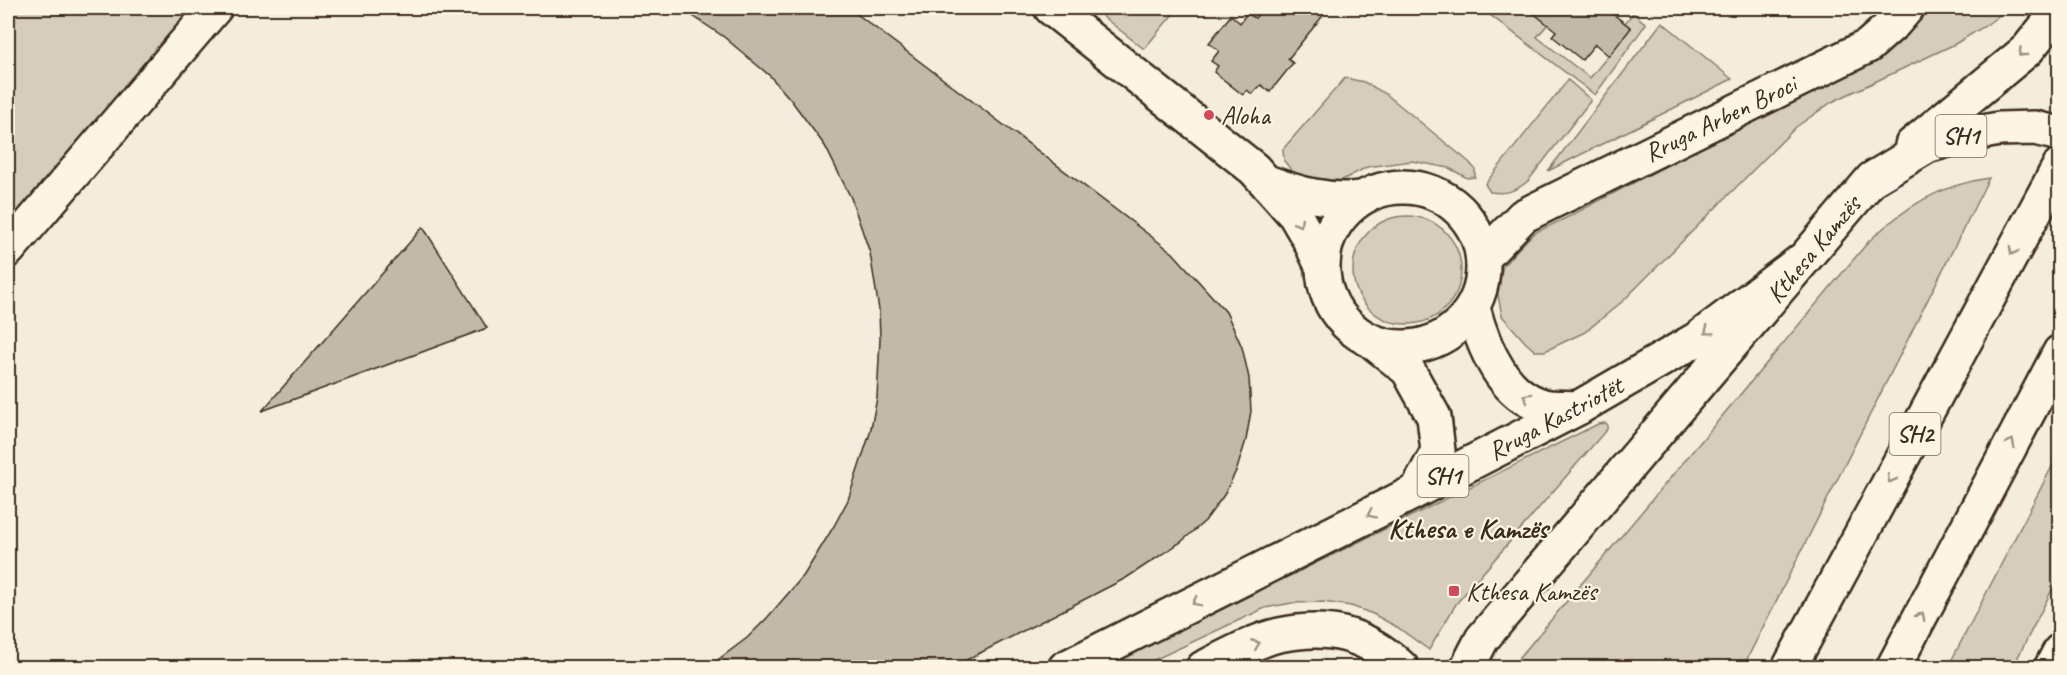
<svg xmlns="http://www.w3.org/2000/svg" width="2067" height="675" font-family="Caveat,sans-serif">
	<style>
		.green { fill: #d6cdbd; stroke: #887c6e; stroke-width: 1.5 }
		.building { fill: #c3b9aa; stroke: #3b2a1e; stroke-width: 1.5 }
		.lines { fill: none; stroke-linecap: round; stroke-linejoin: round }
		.minor-casing { stroke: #3b2a1e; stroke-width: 38 }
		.major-casing { stroke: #3b2a1e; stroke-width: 38 }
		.highway-casing { stroke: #3b2a1e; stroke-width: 38 }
		.minor { stroke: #fcf5e5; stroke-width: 33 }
		.major { stroke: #fcf5e5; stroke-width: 33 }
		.highway { stroke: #fcf5e5; stroke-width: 33 }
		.oneway { stroke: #9c9082 }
		.poi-dot { fill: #d1495b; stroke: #fcf5e5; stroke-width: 2 }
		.labels { text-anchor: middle; stroke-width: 4.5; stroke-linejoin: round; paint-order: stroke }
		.shield { fill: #fcf5e5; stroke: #75675a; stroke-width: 1.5 }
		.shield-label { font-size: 24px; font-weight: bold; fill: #3b2a1e }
		.poi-label { font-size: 26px; fill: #3b2a1e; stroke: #fcf5e5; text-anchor: start }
		.street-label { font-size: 26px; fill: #3b2a1e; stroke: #fcf5e5 }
		.quarter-label { font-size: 28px; font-weight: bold; fill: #3b2a1e; stroke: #fcf5e5 }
	</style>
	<rect width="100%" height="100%" fill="#f4eddd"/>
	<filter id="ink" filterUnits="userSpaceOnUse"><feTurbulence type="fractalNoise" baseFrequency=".0167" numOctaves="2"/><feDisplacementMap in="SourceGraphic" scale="12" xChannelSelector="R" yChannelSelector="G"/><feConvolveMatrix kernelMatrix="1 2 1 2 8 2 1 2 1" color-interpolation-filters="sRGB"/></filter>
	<g filter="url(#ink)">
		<!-- green -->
		<path class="green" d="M 8,8 L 193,8 L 8,225 Z
			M 1092,8 L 1178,8 L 1144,49 Z
			M 1481,8 L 1527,8 L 1548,24 L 1537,37 L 1590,78 L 1631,28 L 1625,23 L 1633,13 L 1646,24 L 1595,95 Z
			M 1922,8 L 2009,8 L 1985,26 L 1955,44 L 1832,102 L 1796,127 L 1623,301 L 1585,332 L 1545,351 L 1535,351 L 1525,342 L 1502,316 L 1497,290 L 1503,266 L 1518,249 L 1534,233 L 1564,219 L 1863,63 Z
			M 1662,22 L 1732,79 L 1548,171 Z
			M 1345,78 L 1364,82 L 1386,94 L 1469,162 L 1475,169 L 1475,177 L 1467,178 L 1449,168 L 1412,161 L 1367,167 L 1333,185 L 1306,180 L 1292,171 L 1284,161 L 1283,149 Z
			M 1568,80 L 1591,100 L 1528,181 C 1515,192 1506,194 1490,192 L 1485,184 Z
			M 1989,178 L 1743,667 L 1514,667 L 1520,657 L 1869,241 C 1905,207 1939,185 1989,178 Z
			M1353 270a54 54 0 1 1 108 0a54 54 0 1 1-108 0Z
			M 1605,423 L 1607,424 L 1607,429 L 1456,604 L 1429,650 L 1397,627 L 1373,614 L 1351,606 L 1323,602 L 1292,603 L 1265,608 L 1139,667 L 1105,667 L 1598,424 Z
			M 2059,453 L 2059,576 L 2013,667 L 1948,667 Z"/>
		<!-- building -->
		<path class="building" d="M 681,8 L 849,8 L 1173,253 L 1226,312 L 1242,347 L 1249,378 L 1251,411 L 1246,440 L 1237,469 L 1224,495 L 1205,521 L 1181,542 L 1126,578 L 951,668 L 707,668 L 747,638 L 767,618 L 804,575 L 834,526 L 848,500 L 870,433 L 877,398 L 880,339 L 879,310 L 870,253 L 851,198 L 825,146 L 791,100 L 770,76 L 724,37 Z
			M 1264,8 L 1329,8 L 1288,59 L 1293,63 L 1270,92 L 1261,85 L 1252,94 L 1247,90 L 1243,95 L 1214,72 L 1218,66 L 1211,61 L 1219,51 L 1209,43 L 1231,15 L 1240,23 L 1247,13 L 1255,18 Z
			M 1527,8 L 1605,8 L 1631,28 L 1609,56 L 1595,44 L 1582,60 L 1552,36 L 1556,31 Z
			M 423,227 L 487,328 L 262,411 Z"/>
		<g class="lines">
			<!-- minor casing -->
			<g class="minor-casing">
				<path id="minor" d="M 1051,8 L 1254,169 L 1295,215 L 1309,239 L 1323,268
					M 1267,182 C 1300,194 1327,202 1362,198
					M1323 267a80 80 0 1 1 160 0a80 80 0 1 1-160 0Z
					M 8,250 L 215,8
					M 1483,258 L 1523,216 L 1868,46 L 1895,22 L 1907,8
					M 1473,308 C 1483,346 1504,400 1549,407 C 1558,408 1569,407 1578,408
					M 1373,342 L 1408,370 L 1434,417 L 1438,451 L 1418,489"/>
			</g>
			<!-- major casing -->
			<g class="major-casing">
				<path id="major" d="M 1912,145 L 2027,50 L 2060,9
					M 1065,668 L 1385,507 L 1578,408 L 1697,339 L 1805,258
					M 1203,668 C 1225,657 1256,640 1279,635 C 1329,625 1365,633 1402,668
					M 1467,668 L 1482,639 L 1872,179 L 1927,146 L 1962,136 L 1999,129 L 2035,128 L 2060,134
					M 2051,668 L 2060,651"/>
			</g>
			<!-- highway casing -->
			<g class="highway-casing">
				<path id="highway" d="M 1789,668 L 2060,165
					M 1893,668 L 2060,352"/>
			</g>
			<!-- minor -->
			<use href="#minor" class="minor"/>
			<!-- major -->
			<use href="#major" class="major"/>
			<!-- highway -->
			<use href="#highway" class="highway"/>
		</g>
		<!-- one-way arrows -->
		<defs><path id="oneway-chevron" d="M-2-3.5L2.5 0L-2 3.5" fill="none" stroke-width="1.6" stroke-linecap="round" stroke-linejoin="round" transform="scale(1.5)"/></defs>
		<g class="oneway">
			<use href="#oneway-chevron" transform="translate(2022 53) rotate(137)"/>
			<use href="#oneway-chevron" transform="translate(1299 223) rotate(58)"/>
			<use href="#oneway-chevron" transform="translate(2013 251) rotate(118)"/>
			<use href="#oneway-chevron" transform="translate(1708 331) rotate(143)"/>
			<use href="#oneway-chevron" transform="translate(1527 397) rotate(-151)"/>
			<use href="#oneway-chevron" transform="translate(2011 443) rotate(-62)"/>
			<use href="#oneway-chevron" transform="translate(1891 479) rotate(118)"/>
			<use href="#oneway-chevron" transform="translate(1371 514) rotate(154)"/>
			<use href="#oneway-chevron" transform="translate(1196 602) rotate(153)"/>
			<use href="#oneway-chevron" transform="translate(1921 616) rotate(-62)"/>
			<use href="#oneway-chevron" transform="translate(1256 644) rotate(-22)"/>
		</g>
	</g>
	<!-- markers -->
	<g class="poi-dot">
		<circle cx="1209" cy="115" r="6"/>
		<rect x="1448" y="585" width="12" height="12" rx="3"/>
	</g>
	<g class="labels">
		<!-- shield labels -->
		<g class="shield">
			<rect x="1935.5" y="115" width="51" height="42" rx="4.5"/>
			<rect x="1889.5" y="413" width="51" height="42" rx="4.5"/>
			<rect x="1417.5" y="455" width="51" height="42" rx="4.5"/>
		</g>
		<g class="shield-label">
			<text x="1961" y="144">SH1</text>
			<text x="1915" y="442">SH2</text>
			<text x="1443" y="484">SH1</text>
		</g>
		<!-- poi labels -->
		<g class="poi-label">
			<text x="1221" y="124">Aloha</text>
			<text x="1466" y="600">Kthesa Kamzës</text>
		</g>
		<!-- street labels -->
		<g class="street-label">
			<text transform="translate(1720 118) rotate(-26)" y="9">Rruga Arben Broci</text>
			<text transform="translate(1813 249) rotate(-50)" y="9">Kthesa Kamzës</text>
			<text transform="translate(1555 418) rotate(-28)" y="9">Rruga Kastriotët</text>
		</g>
		<!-- quarter labels -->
		<g class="quarter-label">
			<text x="1468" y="538">Kthesa e Kamzës</text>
		</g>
	</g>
	<!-- margin -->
	<rect width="2067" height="675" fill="none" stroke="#fcf5e5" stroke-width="30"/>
	<rect x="15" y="15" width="2037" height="645" fill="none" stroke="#3b2a1e" stroke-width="2" filter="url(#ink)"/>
</svg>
